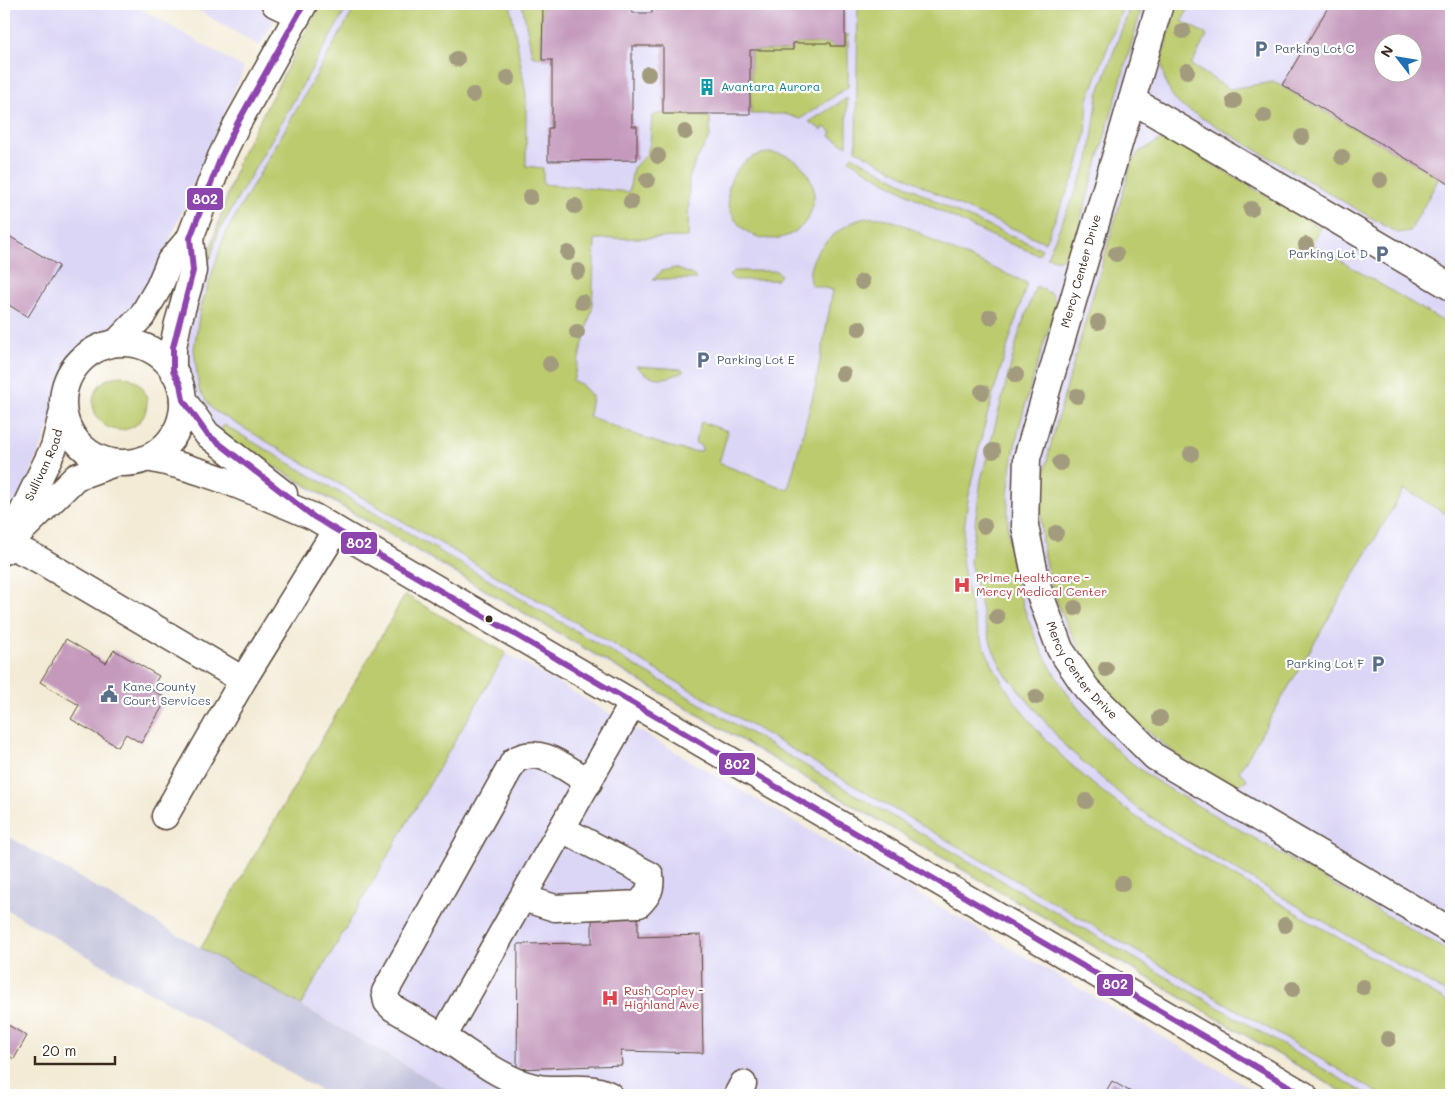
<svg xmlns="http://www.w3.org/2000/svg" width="1455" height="1099" font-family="Mali,sans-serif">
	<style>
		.built { fill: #dcd6f6; fill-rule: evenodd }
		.industrial { fill: #c2c2dc }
		.green { fill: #bccb6d; stroke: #7c7a46 }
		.building { fill: #c499bc; fill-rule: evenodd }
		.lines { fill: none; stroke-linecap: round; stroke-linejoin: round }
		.minor-casing { stroke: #57473a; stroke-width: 29 }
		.minor { stroke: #fff; stroke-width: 26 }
		.bus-1-casing { stroke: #fff; stroke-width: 10 }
		.bus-1 { stroke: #8e44ad; stroke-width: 6 }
		.tree { fill: #a39b7e }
		.bus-dot { fill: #3b2a1e; stroke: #fff; stroke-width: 2 }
		.labels { text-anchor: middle; stroke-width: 4.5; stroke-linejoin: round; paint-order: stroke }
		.service-label { font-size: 12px; fill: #4e5e75; stroke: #fff; text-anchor: start }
		.culture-label { font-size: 12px; fill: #0d838f; stroke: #fff; text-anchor: start }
		.street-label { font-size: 12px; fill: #3b2a1e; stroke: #fff }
		.health-label { font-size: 12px; fill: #be3a42; stroke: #fff; text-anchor: start }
		.line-badge { stroke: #fff; stroke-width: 2 }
		.badge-label { font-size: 14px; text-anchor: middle; font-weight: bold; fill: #fff }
	</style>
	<rect width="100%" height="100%" fill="#fff"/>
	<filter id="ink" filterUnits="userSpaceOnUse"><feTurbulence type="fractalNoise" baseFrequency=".02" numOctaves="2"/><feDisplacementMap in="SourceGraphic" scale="10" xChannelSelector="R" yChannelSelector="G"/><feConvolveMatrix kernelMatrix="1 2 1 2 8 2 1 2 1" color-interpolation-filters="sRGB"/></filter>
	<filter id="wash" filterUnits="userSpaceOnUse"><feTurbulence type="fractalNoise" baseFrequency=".0096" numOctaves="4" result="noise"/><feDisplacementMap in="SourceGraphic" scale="20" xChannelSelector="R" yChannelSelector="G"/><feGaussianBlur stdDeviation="1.12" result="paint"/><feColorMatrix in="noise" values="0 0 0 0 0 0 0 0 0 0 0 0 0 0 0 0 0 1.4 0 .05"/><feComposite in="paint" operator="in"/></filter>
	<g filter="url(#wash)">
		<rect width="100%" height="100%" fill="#f3ebd6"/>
		<!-- built -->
		<path class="built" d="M 4,4 L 132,4 L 244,68 L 148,291 L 118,326 L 89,338 L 69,364 L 58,406 L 24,489 L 4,519 Z
			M 187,4 L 283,4 L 260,46 Z
			M 323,4 L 1451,4 L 1451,1095 L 1345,1095 L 288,477 L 234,444 L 208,421 L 190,395 L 183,361 L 200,276 L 229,186 L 280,79 ZM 1382,42 L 1412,42 L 1412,72 L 1382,72 Z
			M 506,653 L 609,713 L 1262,1095 L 457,1095 L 301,1005 Z"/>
		<!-- industrial -->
		<path class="industrial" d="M 4,834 L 201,948 L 457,1095 L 328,1095 L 4,908 Z"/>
		<!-- green -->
		<path class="green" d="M 321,4 L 349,4 L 219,231 L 198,296 L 187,321 L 240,157 Z
			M 357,4 L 510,4 L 526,94 L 526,166 L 543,168 L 543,184 L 629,192 L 633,168 L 646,155 L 650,144 L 652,116 L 663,113 L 710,117 L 710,137 L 696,160 L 689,179 L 688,237 L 595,239 L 592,309 L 573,381 L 581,384 L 592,396 L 589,416 C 611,425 682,456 702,451 L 702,447 L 695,442 L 701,422 L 728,431 L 719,463 L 788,490 L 815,388 L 833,290 L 811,285 C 806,274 814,254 822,246 C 834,234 848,221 866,218 C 895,214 922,236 947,248 C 974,260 1001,271 1027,283 C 1002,366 966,468 962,554 C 962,566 966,580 968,592 C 986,697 1073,777 1159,832 L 1451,1004 L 1451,1095 L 1382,1095 L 213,410 L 199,390 L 194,349 L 200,310 L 225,234 Z
			M 522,4 L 542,4 L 541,58 L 532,55 Z
			M 858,4 L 1124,4 L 1088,99 L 1086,133 L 1076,172 L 1045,242 L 962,207 L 856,150 Z
			M 1131,4 L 1143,4 L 1072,250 L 1060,260 L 1047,257 L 1089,160 L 1098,95 Z
			M 1177,4 L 1191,4 L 1182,21 L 1207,35 L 1191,65 L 1229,89 L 1274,82 L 1439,178 L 1410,231 L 1397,233 L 1180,105 C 1167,92 1162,76 1162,58 Z
			M 848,34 L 848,87 L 800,119 L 785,114 L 751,114 L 751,51 L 793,50 L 794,44 L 831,43 L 832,46 L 845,46 L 845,35 Z
			M 847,98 L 847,146 L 830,136 L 832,132 L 824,127 L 822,130 L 809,122 Z
			M 1163,139 L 1170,139 L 1321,228 L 1312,244 L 1451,326 L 1451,517 L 1404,489 L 1239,772 L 1245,776 L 1247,780 L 1236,786 C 1212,785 1160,742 1141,726 C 1089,680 1043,598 1041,527 C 1039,476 1055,428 1069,379 C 1089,307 1111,236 1131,164 L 1139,152 Z
			M728 196a43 43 0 1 1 86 0a43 43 0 1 1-86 0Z
			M 852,156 L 960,214 L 1042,249 L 1039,255 C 972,230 910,197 849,160 Z
			M 675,268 L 693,275 L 697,279 L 653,279 L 662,271 Z
			M 734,271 L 776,271 L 781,275 L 777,280 L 734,280 L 729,275 Z
			M 1036,286 L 1052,294 L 1056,303 C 1036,375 1004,450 1008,526 C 1013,626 1072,725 1155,780 C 1189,802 1226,821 1261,842 C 1324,880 1388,916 1451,953 L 1451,996 L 1192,844 L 1134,806 L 1066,747 L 1004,672 L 994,652 L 985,624 L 970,562 L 981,480 L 1018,337 Z
			M 636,366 L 681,369 L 684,371 C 667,381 649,381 636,366 Z
			M93 403a27 27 0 1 1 54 0a27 27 0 1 1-54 0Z
			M 224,425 L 1368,1095 L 1348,1095 L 239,446 L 219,432 Z
			M 405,595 L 506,653 L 301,1005 L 201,948 Z"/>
		<g id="blocks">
			<!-- building -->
			<path class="building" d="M 543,4 L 632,4 L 632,13 L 652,13 L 652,6 L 675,6 L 675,4 L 845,4 L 845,46 L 831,46 L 831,43 L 793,43 L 793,50 L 750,50 L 750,114 L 663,114 L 663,46 L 632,46 L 632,126 L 637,126 L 637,160 L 548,161 L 548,128 L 552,128 L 552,60 L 542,60 Z
				M 1330,4 L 1451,4 L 1451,185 L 1282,85 ZM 1382,42 L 1412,42 L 1412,72 L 1382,72 Z
				M 4,233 L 59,266 L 28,317 L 4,302 Z
				M 66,639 L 106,663 L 114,650 L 159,676 L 151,689 L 167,699 L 141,743 L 126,734 L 118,747 L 71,719 L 79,705 L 40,682 Z
				M 638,908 L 638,937 L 701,935 L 703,1053 L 621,1051 L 622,1065 L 517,1069 L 518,944 L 592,943 L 592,910 Z
				M 8,1025 L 27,1036 L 14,1059 L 4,1053 L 4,1032 Z
				M 1112,1081 L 1136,1095 L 1104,1095 Z"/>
		</g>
	</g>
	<g filter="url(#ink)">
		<use href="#blocks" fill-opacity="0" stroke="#57473a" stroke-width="1"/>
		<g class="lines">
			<!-- minor casing -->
			<g class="minor-casing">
				<g id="minor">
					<path d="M 275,4 L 298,15"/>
					<path id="s1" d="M 1160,4 L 1027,458 L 1025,526 L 1038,589 L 1060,649 L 1087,689 L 1155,757 L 1451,931"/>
					<path d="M 1132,100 L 1451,287"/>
					<path d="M 116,343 L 142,316 L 159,287 L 170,261 L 190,238 L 221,157 L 237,124 L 304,4"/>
					<circle cx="123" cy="403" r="60"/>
					<path d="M 173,371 L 173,347 L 178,323 L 193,271 L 190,238"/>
					<path d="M 183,400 L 207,434 L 284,494"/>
					<path d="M 147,458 C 206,469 259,494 314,517 L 1304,1095"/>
					<path d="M 21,531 L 76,477 L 115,463"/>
					<path d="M 8,544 L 38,559 L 243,680"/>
					<path id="s2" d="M 4,551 L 54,447 L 63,411"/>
					<path d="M 165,816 L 243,680 L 336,530"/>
					<path d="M 523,898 L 555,908 L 639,904 C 648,895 652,889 650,875 L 562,829"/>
					<path d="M 443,1037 L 393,1008 L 387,1002 L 385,992 L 514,761 C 540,744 566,769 589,782"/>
					<path d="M 609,1095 C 587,1083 558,1093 534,1087 C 502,1080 471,1054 443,1037 L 633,703"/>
					<path d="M 737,1095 L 743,1084"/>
				</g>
			</g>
			<!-- minor -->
			<use href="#minor" class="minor"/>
			<!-- bus-1 casing -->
			<g class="bus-1-casing">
				<path id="bus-1" d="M 304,4 L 237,124 L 221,157 L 190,238 L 193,271 L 173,347 L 173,371 L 180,384 L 183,400 L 207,434 L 314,517 L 1304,1095"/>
			</g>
			<!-- bus-1 -->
			<use href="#bus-1" class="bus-1"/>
		</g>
		<!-- trees -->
		<g class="tree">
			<circle cx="1183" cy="31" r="8"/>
			<circle cx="457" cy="59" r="8"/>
			<circle cx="1187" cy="71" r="8"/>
			<circle cx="648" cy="74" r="8"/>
			<circle cx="508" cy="78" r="8"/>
			<circle cx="473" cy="95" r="8"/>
			<circle cx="1234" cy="101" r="8"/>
			<circle cx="1264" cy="116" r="8"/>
			<circle cx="685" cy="132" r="8"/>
			<circle cx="1302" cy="137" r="8"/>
			<circle cx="658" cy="156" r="8"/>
			<circle cx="1342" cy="157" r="8"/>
			<circle cx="647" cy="180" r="8"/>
			<circle cx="1380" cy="180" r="8"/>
			<circle cx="530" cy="197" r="8"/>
			<circle cx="631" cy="202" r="8"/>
			<circle cx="575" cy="206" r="8"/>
			<circle cx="1251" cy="209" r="8"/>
			<circle cx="1306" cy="245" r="8"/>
			<circle cx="568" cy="253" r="8"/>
			<circle cx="1116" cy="254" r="8"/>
			<circle cx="578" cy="271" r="8"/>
			<circle cx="862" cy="282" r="8"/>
			<circle cx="582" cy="302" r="8"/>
			<circle cx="990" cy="317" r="8"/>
			<circle cx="1098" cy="322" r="8"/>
			<circle cx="859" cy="328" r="8"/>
			<circle cx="577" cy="332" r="8"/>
			<circle cx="550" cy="364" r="8"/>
			<circle cx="843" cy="374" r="8"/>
			<circle cx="1016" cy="375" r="8"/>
			<circle cx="982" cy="392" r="8"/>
			<circle cx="1077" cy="396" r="8"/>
			<circle cx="993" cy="451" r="8"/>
			<circle cx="1191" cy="454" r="8"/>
			<circle cx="1060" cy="463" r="8"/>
			<circle cx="984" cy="526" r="8"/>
			<circle cx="1056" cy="533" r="8"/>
			<circle cx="1075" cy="608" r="8"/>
			<circle cx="997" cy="617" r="8"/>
			<circle cx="1106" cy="669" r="8"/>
			<circle cx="1036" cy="697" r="8"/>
			<circle cx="1160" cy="718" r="8"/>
			<circle cx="1086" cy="801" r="8"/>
			<circle cx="1122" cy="884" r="8"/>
			<circle cx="1285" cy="925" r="8"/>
			<circle cx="1363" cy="987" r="8"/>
			<circle cx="1293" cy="989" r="8"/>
			<circle cx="1388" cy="1039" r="8"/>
		</g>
	</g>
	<!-- icons -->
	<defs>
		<g id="parking-bare" transform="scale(1.35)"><path d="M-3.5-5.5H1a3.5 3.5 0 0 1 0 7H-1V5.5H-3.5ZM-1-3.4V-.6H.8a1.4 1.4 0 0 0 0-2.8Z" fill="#5c6f8a" stroke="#fff" stroke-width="2.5" paint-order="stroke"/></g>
		<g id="building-bare" transform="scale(1.35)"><path d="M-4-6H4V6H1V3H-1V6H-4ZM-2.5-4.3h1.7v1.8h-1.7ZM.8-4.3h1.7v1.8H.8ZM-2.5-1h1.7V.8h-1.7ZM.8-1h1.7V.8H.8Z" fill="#0f9aa8" stroke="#fff" stroke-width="2.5" paint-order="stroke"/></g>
		<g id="hospital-bare" transform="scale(1.35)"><path d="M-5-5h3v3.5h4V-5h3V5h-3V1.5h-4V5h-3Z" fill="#e0444e" stroke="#fff" stroke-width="2.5" paint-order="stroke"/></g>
		<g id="civic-bare" transform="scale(1.35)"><path d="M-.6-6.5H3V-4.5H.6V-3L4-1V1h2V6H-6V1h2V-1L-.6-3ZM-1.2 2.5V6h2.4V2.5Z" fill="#5c6f8a" stroke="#fff" stroke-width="2.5" paint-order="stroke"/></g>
	</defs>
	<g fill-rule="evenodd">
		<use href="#parking-bare" x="1261" y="49"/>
		<use href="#building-bare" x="707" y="87"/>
		<use href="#parking-bare" x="1382" y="254"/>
		<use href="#parking-bare" x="703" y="360"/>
		<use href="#hospital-bare" x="962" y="585"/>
		<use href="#parking-bare" x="1378" y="664"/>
		<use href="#civic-bare" x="109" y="694"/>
		<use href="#hospital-bare" x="610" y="998"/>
	</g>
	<!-- markers -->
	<circle class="bus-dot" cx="489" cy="619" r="4.5"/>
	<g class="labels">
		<!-- service labels -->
		<g class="service-label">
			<text x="1275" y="53">Parking Lot C</text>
			<text x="1368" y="258" text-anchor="end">Parking Lot D</text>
			<text x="717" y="364">Parking Lot E</text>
			<text x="1364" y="668" text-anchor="end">Parking Lot F</text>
			<text x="123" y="691">Kane County<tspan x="123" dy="14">Court Services</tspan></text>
		</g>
		<!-- culture labels -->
		<g class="culture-label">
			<text x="721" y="91">Avantara Aurora</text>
		</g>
		<!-- street labels -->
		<g class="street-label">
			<text transform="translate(1081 271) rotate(-74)" y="4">Mercy Center Drive</text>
			<text dy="4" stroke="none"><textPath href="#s2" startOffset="95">Sullivan Road</textPath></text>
			<text dy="4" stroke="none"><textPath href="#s1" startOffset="699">Mercy Center Drive</textPath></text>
		</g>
		<!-- health labels -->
		<g class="health-label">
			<text x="976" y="582">Prime Healthcare -<tspan x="976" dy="14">Mercy Medical Center</tspan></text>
			<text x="624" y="995">Rush Copley -<tspan x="624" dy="14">Highland Ave</tspan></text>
		</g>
	</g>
	<g class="line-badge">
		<rect x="186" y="187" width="38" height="24" rx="5" fill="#8e44ad"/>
		<rect x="340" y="531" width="38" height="24" rx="5" fill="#8e44ad"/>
		<rect x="718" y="752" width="38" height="24" rx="5" fill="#8e44ad"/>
		<rect x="1096" y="973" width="38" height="24" rx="5" fill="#8e44ad"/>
	</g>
	<g class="badge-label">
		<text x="205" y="204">802</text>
		<text x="359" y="548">802</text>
		<text x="737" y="769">802</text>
		<text x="1115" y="989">802</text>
	</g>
	<!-- margin -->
	<rect width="1455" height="1099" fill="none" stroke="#fff" stroke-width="20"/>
	<!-- north arrow -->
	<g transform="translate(1398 58) rotate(301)"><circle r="24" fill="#ffffff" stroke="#b1aaa5"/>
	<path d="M0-4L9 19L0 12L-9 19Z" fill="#1f6fb2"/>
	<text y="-8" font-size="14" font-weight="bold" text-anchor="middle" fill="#3b2a1e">N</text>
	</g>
	<!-- scale -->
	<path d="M35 1056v8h80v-8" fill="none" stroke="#3b2a1e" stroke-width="2.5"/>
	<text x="42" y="1056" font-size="15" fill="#3b2a1e" stroke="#ffffff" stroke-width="4" paint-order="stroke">20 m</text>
</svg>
